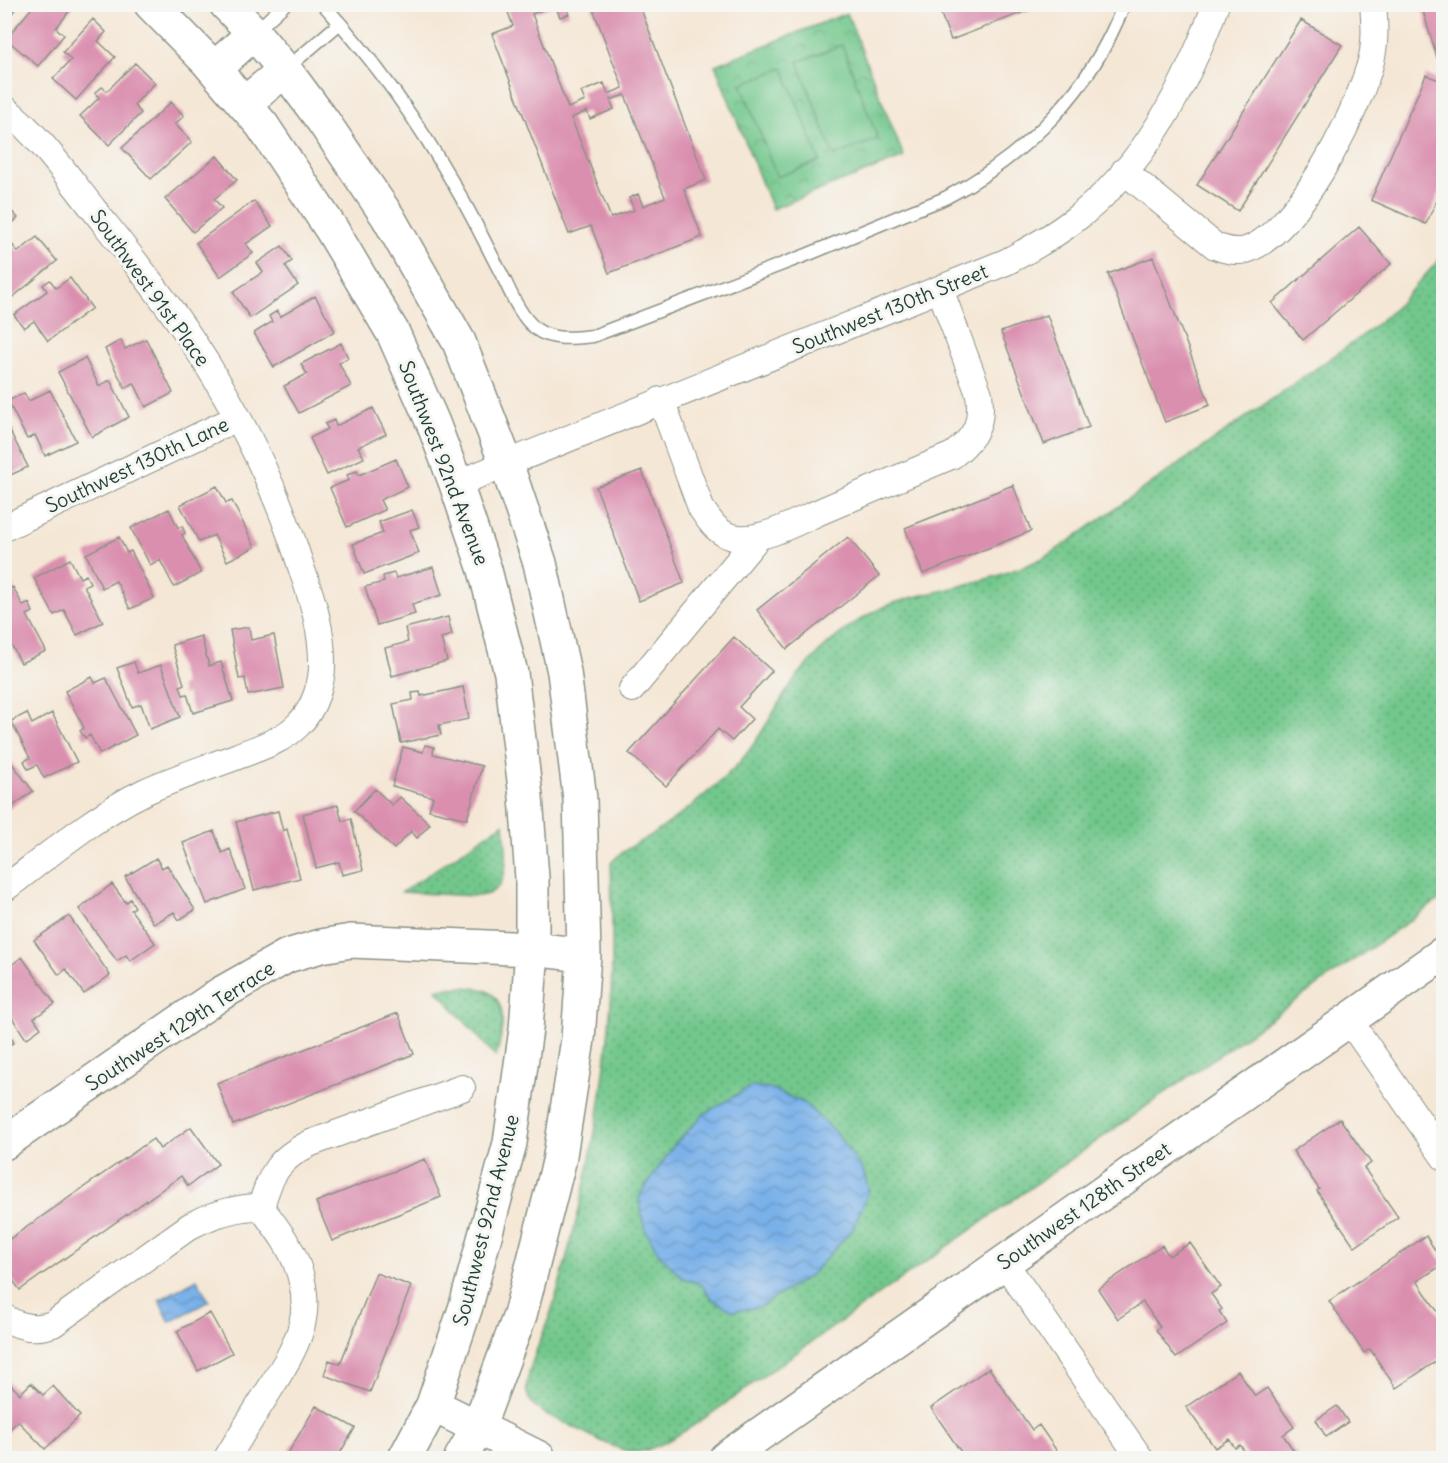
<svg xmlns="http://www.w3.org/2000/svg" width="1448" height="1463" font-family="Delius,sans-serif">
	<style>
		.grass { fill: url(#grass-dots); stroke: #488260; stroke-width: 1.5 }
		.park { fill: url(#park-crowns); stroke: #488260; stroke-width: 1.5 }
		.pitch { fill: #72c78c; stroke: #488260; stroke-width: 1.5 }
		.water { fill: url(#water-waves); stroke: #4c778e; stroke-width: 1.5 }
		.building { fill: #da8faf; fill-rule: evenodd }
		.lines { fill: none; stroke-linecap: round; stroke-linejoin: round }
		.lane-casing { stroke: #8a9285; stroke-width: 15 }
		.street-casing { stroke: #8a9285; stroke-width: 28 }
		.secondary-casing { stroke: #8a9285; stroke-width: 36 }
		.lane { stroke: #fff; stroke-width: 12 }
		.street { stroke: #fff; stroke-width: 26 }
		.secondary { stroke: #fff; stroke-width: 33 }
		.labels { text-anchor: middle; stroke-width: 6; stroke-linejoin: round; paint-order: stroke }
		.street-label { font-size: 20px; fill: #1f3d34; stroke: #f6f6f2 }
	</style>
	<defs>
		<pattern id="grass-dots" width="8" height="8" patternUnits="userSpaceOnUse" patternTransform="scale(1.5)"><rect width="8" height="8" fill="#72c78c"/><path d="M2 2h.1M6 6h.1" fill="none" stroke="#5da373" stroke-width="1.8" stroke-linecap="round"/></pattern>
		<pattern id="park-crowns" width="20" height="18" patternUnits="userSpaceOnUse" patternTransform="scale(1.5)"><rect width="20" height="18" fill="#72c78c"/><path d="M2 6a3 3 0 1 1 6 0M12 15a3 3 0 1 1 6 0" fill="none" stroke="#5da373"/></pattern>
		<pattern id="water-waves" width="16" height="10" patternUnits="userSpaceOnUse" patternTransform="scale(1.5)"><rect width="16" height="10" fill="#79b1e9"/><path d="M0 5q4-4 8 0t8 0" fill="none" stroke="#6391be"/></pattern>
	</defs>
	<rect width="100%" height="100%" fill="#f6f6f2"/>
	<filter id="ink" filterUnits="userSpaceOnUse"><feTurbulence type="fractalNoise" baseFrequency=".0167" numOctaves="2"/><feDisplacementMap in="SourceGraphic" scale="12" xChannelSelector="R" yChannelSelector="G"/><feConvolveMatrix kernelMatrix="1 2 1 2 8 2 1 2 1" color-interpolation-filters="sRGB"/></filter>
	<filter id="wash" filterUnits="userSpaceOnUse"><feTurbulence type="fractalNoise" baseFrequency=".008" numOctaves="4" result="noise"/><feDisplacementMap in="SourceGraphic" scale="24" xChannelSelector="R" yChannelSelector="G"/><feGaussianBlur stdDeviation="1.35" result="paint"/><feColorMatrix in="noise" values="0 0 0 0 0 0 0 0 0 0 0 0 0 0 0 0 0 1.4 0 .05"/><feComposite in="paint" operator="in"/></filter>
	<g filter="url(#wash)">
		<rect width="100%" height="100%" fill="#f5e7d6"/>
		<!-- grass -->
		<path class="grass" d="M 1443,256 L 1443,897 L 765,1375 C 740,1392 660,1456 633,1452 C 611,1448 590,1435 570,1425 C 556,1419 532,1411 527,1394 C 523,1378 545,1330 551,1312 C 559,1288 565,1262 572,1237 C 592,1160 606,1079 611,1000 C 613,954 612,909 611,863 C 624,848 643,841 659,830 C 685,812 711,791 733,769 C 758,744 771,714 790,686 C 812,655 848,623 884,607 C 903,598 925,595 945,590 C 981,581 1016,572 1049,555 L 1358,339 L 1393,310 Z
			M 504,823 C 506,852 515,896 474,896 L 402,892 Z
			M 459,987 C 468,988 479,987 487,991 C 511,1003 501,1038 496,1057 L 436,989 Z"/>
		<!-- park -->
		<path class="park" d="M 847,13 L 904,157 L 772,209 L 715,65 Z"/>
		<!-- pitch -->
		<path class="pitch" d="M 842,45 L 878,139 L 834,156 L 798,62 Z
			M 783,68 L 820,161 L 777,177 L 741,84 Z"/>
		<!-- water -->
		<path class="water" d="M 752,1086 L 769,1088 L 804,1103 L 836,1133 L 863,1170 L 869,1191 L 852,1230 L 811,1275 L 760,1307 L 733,1311 L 713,1300 L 702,1285 L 683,1278 L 659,1254 L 644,1227 L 639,1197 L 674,1145 L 704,1114 Z
			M 197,1279 L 209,1301 L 170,1322 L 159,1300 Z"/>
		<g id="blocks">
			<!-- building -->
			<path class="building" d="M 4,4 L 19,4 L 4,24 Z
				M 35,4 L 75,4 L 56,28 L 64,35 L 38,66 L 6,39 Z
				M 505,4 L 565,4 L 569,14 L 560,17 L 555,5 L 532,14 L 568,108 L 585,101 L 581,92 L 604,83 L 608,94 L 623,88 L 591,4 L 639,4 L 706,180 L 684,189 L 702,237 L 609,273 L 591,226 L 569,234 L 492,34 L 513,26 ZM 625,95 L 665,197 L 643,206 L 638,194 L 629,198 L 634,210 L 611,218 L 571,118 L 587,111 L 590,119 L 614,109 L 610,100 Z
				M 937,4 L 1042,4 L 1042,5 L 951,40 Z
				M 1421,4 L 1444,4 L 1444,56 L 1437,58 Z
				M 93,19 L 106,32 L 98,41 L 115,57 L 76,100 L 53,79 L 71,60 L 63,52 Z
				M 1301,20 L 1342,45 L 1238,211 L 1197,185 Z
				M 135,63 L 155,83 L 134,105 L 141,113 L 109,145 L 80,116 L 99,98 L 95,93 L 102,87 L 107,91 Z
				M 1426,75 L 1444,82 L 1444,184 L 1426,224 L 1371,200 Z
				M 171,102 L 184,116 L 175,124 L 192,142 L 151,179 L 122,148 Z
				M 217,156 L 237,180 L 214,199 L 222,208 L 193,232 L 165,199 Z
				M 254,201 L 272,226 L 246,244 L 253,253 L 220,277 L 196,243 Z
				M 4,203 L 18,218 L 4,231 Z
				M 1359,227 L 1391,264 L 1303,340 L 1272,303 Z
				M 37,237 L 57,261 L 13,297 L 4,287 L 4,248 L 11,243 L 18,252 Z
				M 282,246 L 292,261 L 285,266 L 298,285 L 250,318 L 233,292 L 263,272 L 257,263 Z
				M 1153,257 L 1210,405 L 1165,422 L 1108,274 Z
				M 70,278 L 92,308 L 48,341 L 34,321 L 24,328 L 14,315 L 47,291 L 43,285 L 50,280 L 56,288 Z
				M 315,296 L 335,331 L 274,367 L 254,333 L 272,322 L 269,316 L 277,311 L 280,317 Z
				M 1047,315 L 1089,427 L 1044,444 L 1001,332 Z
				M 146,339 L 173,393 L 146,407 L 134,383 L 125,388 L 105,349 L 121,340 L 125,349 Z
				M 341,343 L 348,358 L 339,363 L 351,386 L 299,413 L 284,386 L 307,374 L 301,364 Z
				M 85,358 L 99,386 L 110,380 L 129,417 L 92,437 L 58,372 Z
				M 50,390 L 76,441 L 45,456 L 35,435 L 27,439 L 8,401 L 24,393 L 29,401 Z
				M 373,408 L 386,434 L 358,447 L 364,458 L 327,475 L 310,438 L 328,429 L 325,424 L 334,420 L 336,426 Z
				M 4,419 L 28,467 L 4,478 Z
				M 396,459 L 408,487 L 380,500 L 385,510 L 347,527 L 330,488 L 349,480 L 347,475 L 357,471 L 359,475 Z
				M 642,470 L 684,583 L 639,601 L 596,487 Z
				M 1013,485 L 1031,531 L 923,574 L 905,528 Z
				M 217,486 L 226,503 L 232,501 L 255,547 L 227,561 L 214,535 L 199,542 L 180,505 Z
				M 169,509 L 178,528 L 182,526 L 185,533 L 182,535 L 201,573 L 174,587 L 160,560 L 150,565 L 131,528 Z
				M 412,510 L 419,527 L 410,530 L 419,553 L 364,574 L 353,544 L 383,533 L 379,522 Z
				M 119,537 L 127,553 L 131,551 L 154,598 L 130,609 L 116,581 L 102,588 L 86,554 Z
				M 848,537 L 879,576 L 787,649 L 757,610 Z
				M 70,559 L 80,578 L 86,575 L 90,583 L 84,586 L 103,622 L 77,635 L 64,610 L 54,615 L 34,578 Z
				M 433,567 L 442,595 L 412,604 L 415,614 L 377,625 L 365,587 L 384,582 L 383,576 L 394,573 L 396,578 Z
				M 13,587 L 23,606 L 29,603 L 33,612 L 27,615 L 46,651 L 21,663 L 7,637 L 4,639 L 4,592 Z
				M 448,617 L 452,635 L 441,638 L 447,661 L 392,676 L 385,648 L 408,642 L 405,628 Z
				M 249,627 L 251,640 L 274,635 L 284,688 L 248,695 L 245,678 L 239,679 L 230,630 Z
				M 201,636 L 209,666 L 221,662 L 233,701 L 193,713 L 187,694 L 183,695 L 180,686 L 184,684 L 172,645 Z
				M 734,637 L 772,671 L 739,707 L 752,719 L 732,741 L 718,729 L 666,786 L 629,753 Z
				M 134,662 L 138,673 L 161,665 L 180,717 L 150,729 L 141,704 L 132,707 L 117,668 Z
				M 92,677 L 95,683 L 106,678 L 136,735 L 100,754 L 90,735 L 85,738 L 80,731 L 84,728 L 65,691 Z
				M 463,687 L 469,719 L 439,725 L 441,735 L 401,743 L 393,704 L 413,700 L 412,693 L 420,692 L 421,696 Z
				M 27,713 L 32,724 L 52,713 L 77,762 L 44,778 L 37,765 L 28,769 L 24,761 L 30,758 L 11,721 Z
				M 425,745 L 434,747 L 433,754 L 482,766 L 467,819 L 429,810 L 433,797 L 392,786 L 403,747 L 423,752 Z
				M 4,753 L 33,791 L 9,809 L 4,803 Z
				M 375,789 L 392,805 L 400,797 L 430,824 L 417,838 L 411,831 L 394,849 L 354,811 Z
				M 338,805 L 342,821 L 351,819 L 363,870 L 342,875 L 339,862 L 316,868 L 303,814 Z
				M 278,811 L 283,831 L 287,829 L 300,878 L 254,890 L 236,822 Z
				M 214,831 L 222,853 L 230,849 L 245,889 L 207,904 L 183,843 Z
				M 156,858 L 162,868 L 167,865 L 195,910 L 179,920 L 174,912 L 154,924 L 125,877 Z
				M 112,884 L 126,903 L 130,899 L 135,907 L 131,910 L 155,943 L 130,961 L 126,955 L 117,961 L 79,909 Z
				M 69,916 L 110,975 L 84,994 L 66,969 L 59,975 L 34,940 Z
				M 22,957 L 55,1004 L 34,1018 L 41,1028 L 26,1039 L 5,1007 L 5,970 Z
				M 398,1013 L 414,1054 L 233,1125 L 217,1083 Z
				M 4,1029 L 14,1042 L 5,1049 L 8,1055 L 4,1058 Z
				M 1340,1119 L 1371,1163 L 1364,1168 L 1398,1217 L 1355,1247 L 1317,1191 L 1319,1189 L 1293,1151 Z
				M 191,1127 L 218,1164 L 188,1186 L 181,1176 L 20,1290 L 4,1269 L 4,1243 L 153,1139 L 160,1149 Z
				M 425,1159 L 441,1197 L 332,1241 L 316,1202 Z
				M 1426,1236 L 1444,1264 L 1417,1281 L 1444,1321 L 1444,1356 L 1396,1388 L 1370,1349 L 1364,1353 L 1329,1301 Z
				M 1190,1243 L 1221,1287 L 1211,1294 L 1222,1309 L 1219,1311 L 1227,1323 L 1176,1358 L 1156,1330 L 1160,1327 L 1143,1302 L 1118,1319 L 1098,1289 L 1162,1245 L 1169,1256 Z
				M 376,1273 L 411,1286 L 370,1392 L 324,1375 L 329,1360 L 340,1364 Z
				M 210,1313 L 232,1353 L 198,1371 L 177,1331 Z
				M 989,1368 L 1032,1430 L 1039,1425 L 1061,1457 L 1058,1458 L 965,1458 L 931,1408 Z
				M 1238,1371 L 1255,1396 L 1267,1388 L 1294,1427 L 1283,1435 L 1299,1458 L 1249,1458 L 1240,1445 L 1235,1448 L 1229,1439 L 1215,1448 L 1186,1407 Z
				M 4,1378 L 20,1394 L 31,1383 L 43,1395 L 53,1386 L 80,1416 L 45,1449 L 18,1421 L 6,1433 Z
				M 316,1406 L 355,1428 L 337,1458 L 285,1458 Z
				M 1337,1406 L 1348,1422 L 1326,1437 L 1316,1420 Z"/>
		</g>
	</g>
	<g filter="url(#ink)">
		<use href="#blocks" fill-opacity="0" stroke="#8a9285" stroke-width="1.5"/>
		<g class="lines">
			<!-- lane casing -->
			<g class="lane-casing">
				<path id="lane" d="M 323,4 C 374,60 420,124 457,190 C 474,219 488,249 504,279 C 512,296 521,317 536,329 C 552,341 574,338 593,336 C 665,309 737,282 809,254 C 843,240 876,226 910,212 C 922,207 935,203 947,197 C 1027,155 1092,89 1124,4
					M 255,32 L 285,4
					M 286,69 L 340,23"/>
			</g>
			<!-- street casing -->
			<g class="street-casing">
				<path id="street" d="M 4,108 C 40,136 67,176 95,211 C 128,253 162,295 191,339 C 238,410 278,491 303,573 C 313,602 322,631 322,661 C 323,682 314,709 299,724 C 283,741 258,748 238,756 C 207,768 174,778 144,792 C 93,817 49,855 4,889
					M 1124,171 L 1215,246 C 1225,250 1235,253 1246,250 C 1297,233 1354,118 1369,68 C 1376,47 1375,26 1373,4
					M 661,400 L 701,508 C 710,522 720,537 739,538 C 764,541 802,519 826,509 C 868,491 910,473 953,455 C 976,437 983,423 979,394 L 940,289
					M 456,484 L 1006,262 C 1029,250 1052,237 1073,221 C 1144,168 1186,86 1216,4
					M 4,528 L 237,418
					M 632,689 L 759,536
					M 1349,1020 L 1444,1157
					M 261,1207 C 270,1174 279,1158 311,1143 L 462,1088
					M 1004,1262 L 1140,1458
					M 4,1317 C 20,1328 36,1330 53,1324 L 190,1226 C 213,1214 235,1207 261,1207
					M 227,1458 C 240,1436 254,1414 268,1392 C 294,1350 317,1317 297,1265 C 289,1243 274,1225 261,1207"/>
			</g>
			<!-- secondary casing -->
			<g class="secondary-casing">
				<path id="secondary" d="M 151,4 L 207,61 L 262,125 L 332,230 L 393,333 L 433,423 L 456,484 L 485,570 L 511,673 L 526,797 L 532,878 L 532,949 L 526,1029 L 510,1143 L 466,1306 L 433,1405 L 405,1458
					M 226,4 L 254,33 L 285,70 L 323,121 L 388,217 L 459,342 L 506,463 L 540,563 L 564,672 L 580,799 L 584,955 L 578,1039 L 559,1162 L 520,1315 L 478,1428 L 461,1458
					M 214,69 L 254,33
					M 244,104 L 285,70
					M 4,1143 L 220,994 L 287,956 L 321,946 L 351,941 L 532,949 L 584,955
					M 433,1405 L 539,1458
					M 726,1458 L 1444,953"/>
			</g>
			<!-- lane -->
			<use href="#lane" class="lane"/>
			<!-- street -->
			<use href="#street" class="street"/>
			<!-- secondary -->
			<use href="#secondary" class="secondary"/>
		</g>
	</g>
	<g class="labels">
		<!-- street labels -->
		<g class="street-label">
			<text transform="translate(150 288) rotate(54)" y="7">Southwest 91st Place</text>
			<text transform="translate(890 309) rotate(-22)" y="7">Southwest 130th Street</text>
			<text transform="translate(444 463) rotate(69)" y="7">Southwest 92nd Avenue</text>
			<text transform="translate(137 465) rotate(-25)" y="7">Southwest 130th Lane</text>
			<text transform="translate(180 1026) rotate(-33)" y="7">Southwest 129th Terrace</text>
			<text transform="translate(1084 1206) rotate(-35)" y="7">Southwest 128th Street</text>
			<text transform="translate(486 1220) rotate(-76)" y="7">Southwest 92nd Avenue</text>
		</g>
	</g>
	<!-- margin -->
	<rect width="1448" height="1463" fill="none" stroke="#f6f6f2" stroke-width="24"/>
</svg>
